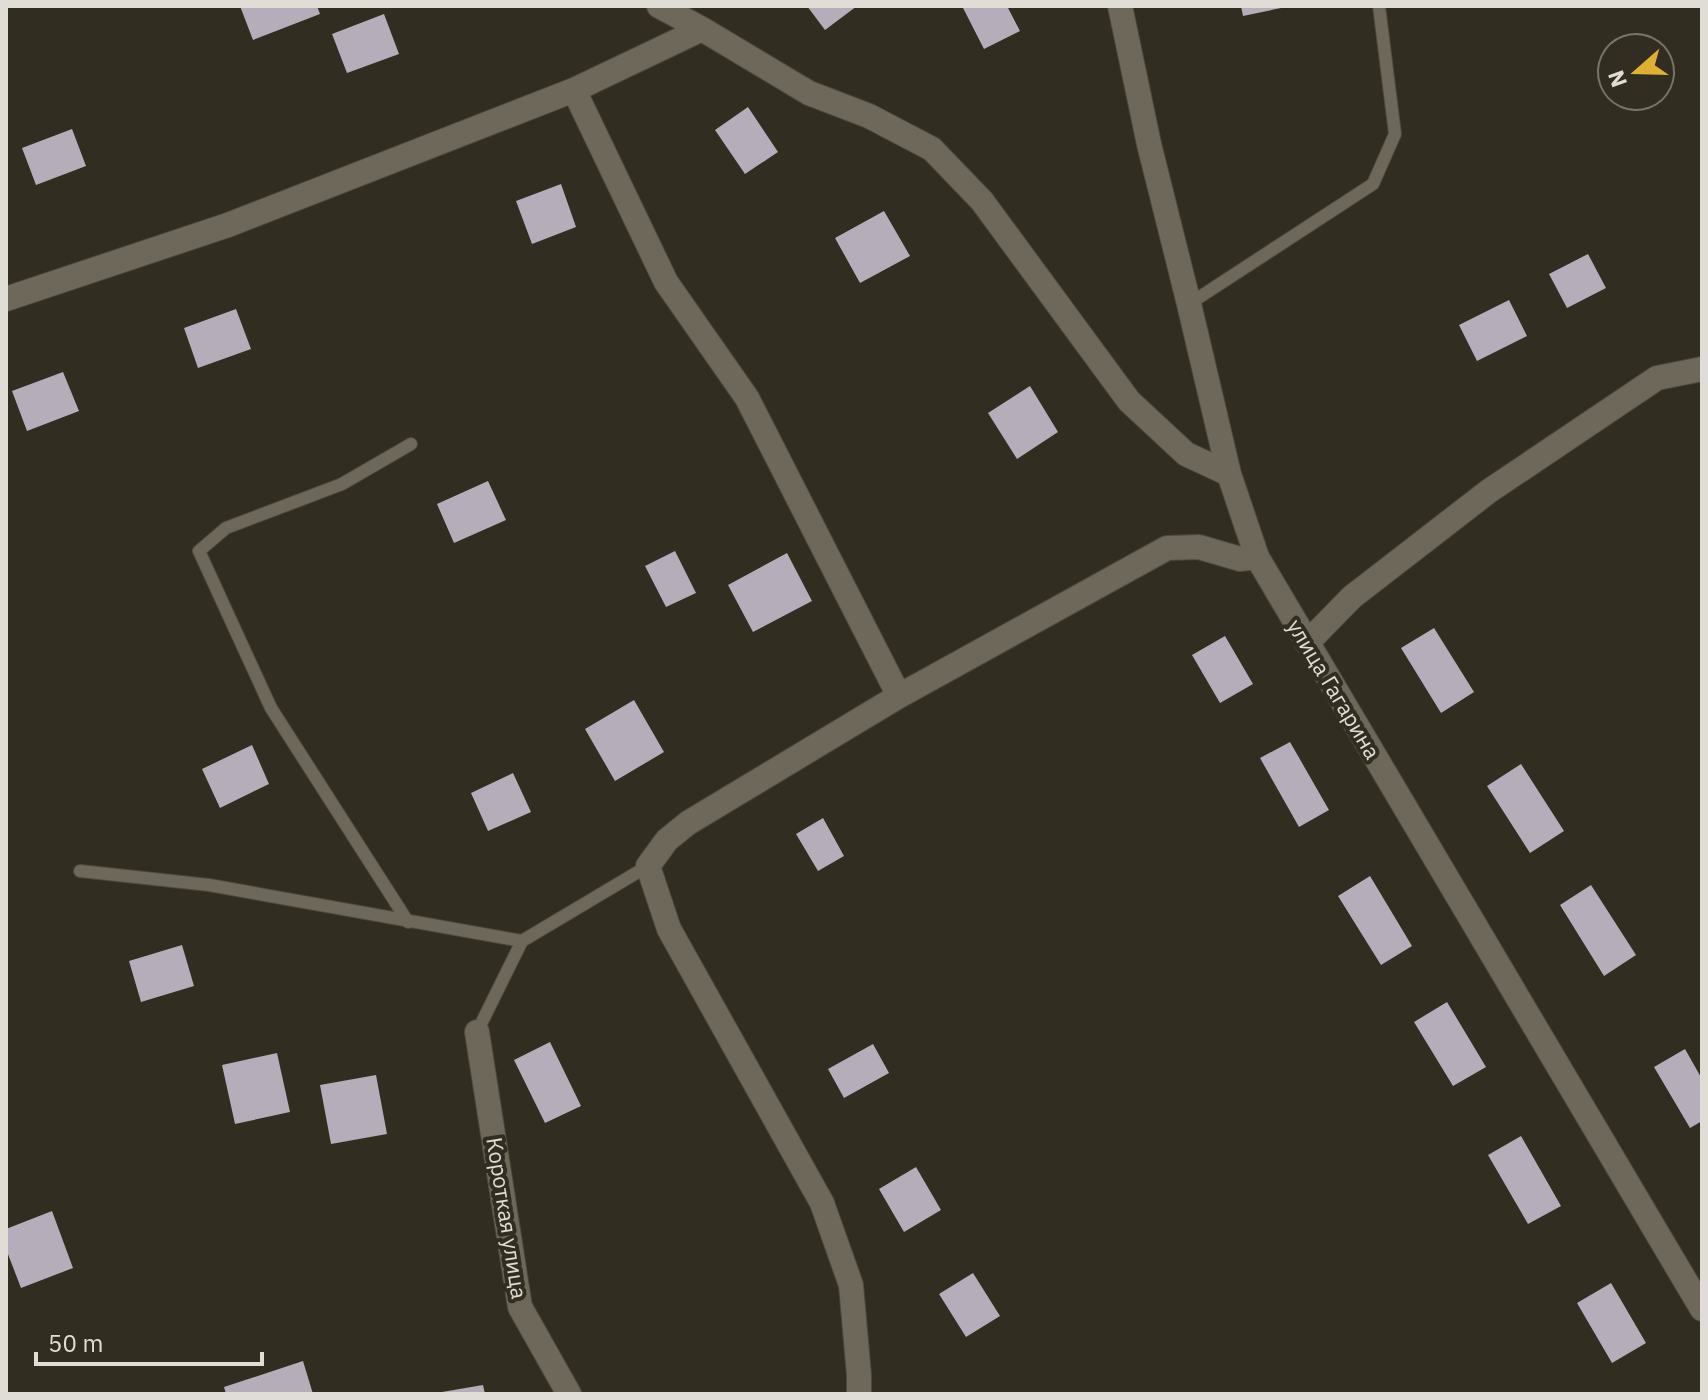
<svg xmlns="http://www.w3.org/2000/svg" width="1708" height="1400" font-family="'IBM Plex Sans',sans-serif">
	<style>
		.building { fill: #b5adba }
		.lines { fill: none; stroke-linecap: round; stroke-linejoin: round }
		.service-casing { stroke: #4d493f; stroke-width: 14 }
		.minor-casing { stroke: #4d493f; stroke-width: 26 }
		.service { stroke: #6e685b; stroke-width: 12 }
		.minor { stroke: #6e685b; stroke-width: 24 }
		.labels { text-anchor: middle; stroke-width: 8; stroke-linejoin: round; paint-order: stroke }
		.street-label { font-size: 22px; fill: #e0ddd6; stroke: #322d21 }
	</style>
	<rect width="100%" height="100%" fill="#322d21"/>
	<!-- building -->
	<path class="building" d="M 240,6 L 317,6 L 320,14 L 253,40 Z
		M 807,6 L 857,6 L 825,30 Z
		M 962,6 L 1007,6 L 1020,31 L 984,49 Z
		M 1241,6 L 1286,6 L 1286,7 L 1243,16 Z
		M 384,14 L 399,54 L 347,73 L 332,34 Z
		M 748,107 L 778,152 L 745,174 L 715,130 Z
		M 72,129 L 86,166 L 36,185 L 22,148 Z
		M 561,184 L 576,227 L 532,244 L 516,201 Z
		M 884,211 L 910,256 L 860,283 L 835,238 Z
		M 1588,254 L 1606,288 L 1567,308 L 1549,274 Z
		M 1509,300 L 1527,336 L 1477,361 L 1459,325 Z
		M 236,309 L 251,349 L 198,368 L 184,328 Z
		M 63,372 L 79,411 L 27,431 L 12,391 Z
		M 1030,386 L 1058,432 L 1017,459 L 988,413 Z
		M 488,481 L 506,520 L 454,543 L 437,504 Z
		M 675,551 L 696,593 L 666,607 L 645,566 Z
		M 787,553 L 812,601 L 753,632 L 728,585 Z
		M 1434,628 L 1474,692 L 1441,713 L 1401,648 Z
		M 1225,636 L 1253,684 L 1220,703 L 1192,655 Z
		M 634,700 L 664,752 L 615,781 L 585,729 Z
		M 1290,742 L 1329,810 L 1299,827 L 1260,758 Z
		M 252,745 L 269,784 L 220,808 L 202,769 Z
		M 1521,764 L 1564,831 L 1530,853 L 1487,786 Z
		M 513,773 L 531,812 L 488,831 L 471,793 Z
		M 823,818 L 844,856 L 818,871 L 796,834 Z
		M 1370,876 L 1412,946 L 1381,965 L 1338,896 Z
		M 1591,885 L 1636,955 L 1604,976 L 1560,905 Z
		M 182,945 L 194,986 L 141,1002 L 129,961 Z
		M 1447,1002 L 1486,1067 L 1453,1086 L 1414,1022 Z
		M 550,1042 L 581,1106 L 545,1123 L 514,1060 Z
		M 873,1044 L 889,1073 L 844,1098 L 828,1069 Z
		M 1685,1049 L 1702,1079 L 1702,1121 L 1690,1128 L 1654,1067 Z
		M 277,1053 L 290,1112 L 235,1124 L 222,1065 Z
		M 376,1075 L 387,1134 L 331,1144 L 320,1085 Z
		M 1521,1136 L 1561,1206 L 1528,1224 L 1488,1155 Z
		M 916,1167 L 941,1210 L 904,1232 L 879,1189 Z
		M 52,1211 L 73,1268 L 21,1288 L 6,1249 L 6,1229 Z
		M 973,1273 L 1000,1316 L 966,1337 L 939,1294 Z
		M 1611,1283 L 1646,1343 L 1612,1363 L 1577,1303 Z
		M 303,1361 L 313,1394 L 226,1394 L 224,1387 Z
		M 483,1385 L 485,1394 L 442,1394 L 442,1392 Z"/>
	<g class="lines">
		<!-- service casing -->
		<g class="service-casing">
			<path id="service" d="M 1189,304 L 1373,184 L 1395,134 L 1379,6
				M 80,871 L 209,885 L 522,941
				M 408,922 L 271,708 L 199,551 L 226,528 L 342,484 L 411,444
				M 477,1032 L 522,941 L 648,866"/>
		</g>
		<!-- minor casing -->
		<g class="minor-casing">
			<path id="minor" d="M 659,6 L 702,29 L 809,93 L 869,116 L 932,149 L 982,201 L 1129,401 L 1186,454 L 1229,474
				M 1120,6 L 1149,144 L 1189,304 L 1229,474 L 1257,557 L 1702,1309
				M 574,90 L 666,282 L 747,398 L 899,696
				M 6,299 L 228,225 L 574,90 L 702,29
				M 1307,643 L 1352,597 L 1489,491 L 1657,378 L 1702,369
				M 477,1032 L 520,1307 L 569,1394
				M 859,1394 L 859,1375 L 851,1285 L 822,1203 L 669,929 L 648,866 L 667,840 L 688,823 L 899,696 L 1167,548 L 1199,547 L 1240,559 L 1257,557"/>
		</g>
		<!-- service -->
		<use href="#service" class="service"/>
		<!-- minor -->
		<use href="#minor" class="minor"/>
	</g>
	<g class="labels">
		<!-- street labels -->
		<g class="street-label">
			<text transform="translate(1334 689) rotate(59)" y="8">улица Гагарина</text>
			<text transform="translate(507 1218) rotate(81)" y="8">Короткая улица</text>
		</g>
	</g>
	<!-- border -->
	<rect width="1708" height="1400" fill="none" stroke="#e0ddd6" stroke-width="16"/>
	<!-- north arrow -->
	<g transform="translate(1636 72) rotate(250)"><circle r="38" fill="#322d21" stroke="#787369" stroke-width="2"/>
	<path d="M0-6L14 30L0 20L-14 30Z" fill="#e0b034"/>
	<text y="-12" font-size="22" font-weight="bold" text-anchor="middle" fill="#e0ddd6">N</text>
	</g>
	<!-- scale -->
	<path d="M36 1352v12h226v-12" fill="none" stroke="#e0ddd6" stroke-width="4"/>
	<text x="48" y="1352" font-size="24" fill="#e0ddd6" stroke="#322d21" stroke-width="6" paint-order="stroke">50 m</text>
</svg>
